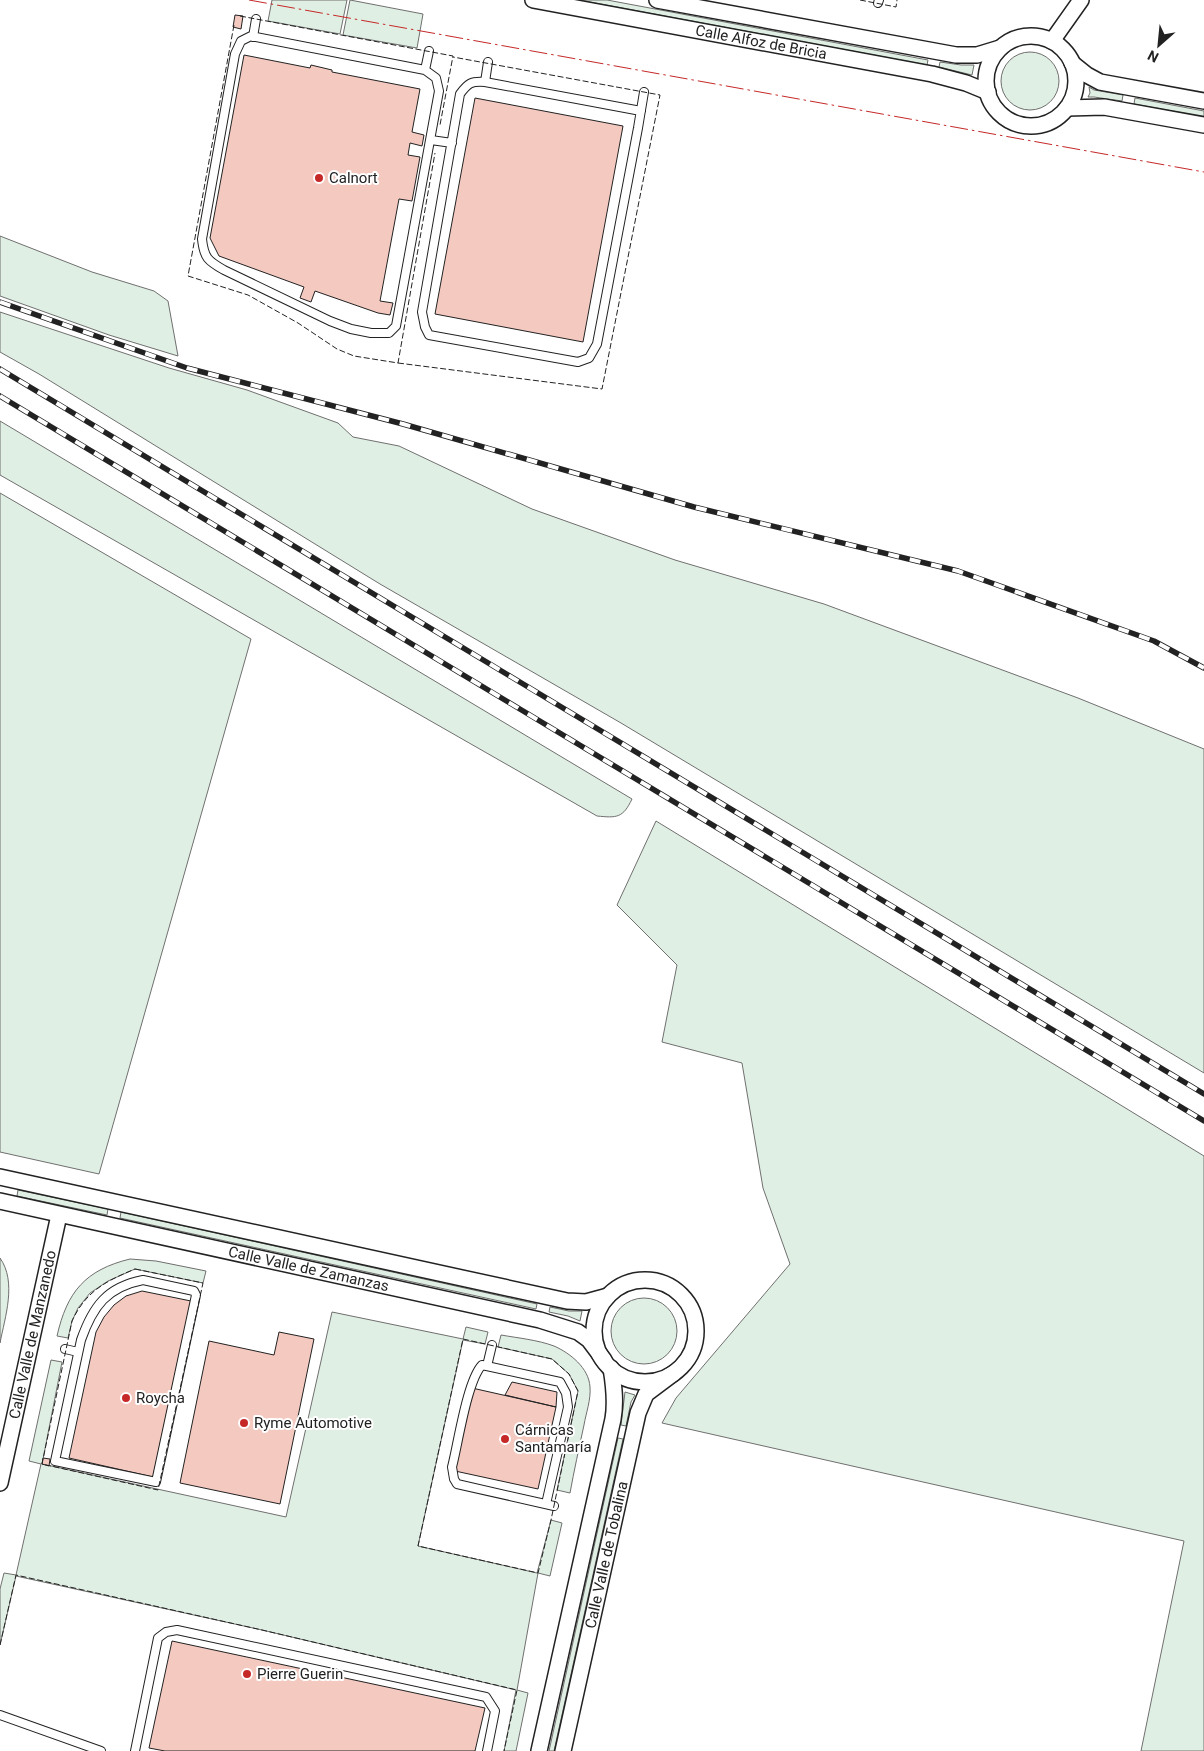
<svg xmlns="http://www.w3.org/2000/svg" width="1204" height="1751" font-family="Roboto,sans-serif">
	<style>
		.green { fill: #e0efe3; stroke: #6f6f6f }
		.building { fill: #f3c9c0; stroke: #222 }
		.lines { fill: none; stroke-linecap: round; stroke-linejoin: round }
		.service-casing { stroke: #222; stroke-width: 10 }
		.minor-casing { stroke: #222; stroke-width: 18 }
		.service { stroke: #fff; stroke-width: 8 }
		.minor { stroke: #fff; stroke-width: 15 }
		.rail-casing { stroke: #222; stroke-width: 5.5 }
		.rail { stroke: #fff; stroke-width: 4; stroke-dasharray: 11; stroke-linecap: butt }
		.fence { stroke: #222; stroke-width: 1; stroke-dasharray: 6 2.5; stroke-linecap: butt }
		.power { stroke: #c62828; stroke-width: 1; stroke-dasharray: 18 4 2.5 4; stroke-linecap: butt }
		.poi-dot { fill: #c62828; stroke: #fff; stroke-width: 2 }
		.labels { text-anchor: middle; stroke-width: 4; stroke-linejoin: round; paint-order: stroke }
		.street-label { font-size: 15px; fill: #222; stroke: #fff }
		.poi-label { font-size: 15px; fill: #222; stroke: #fff; text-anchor: start }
	</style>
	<rect width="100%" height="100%" fill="#fff"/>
	<!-- green -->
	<path class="green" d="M 272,0 L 347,0 L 340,34 L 268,21 Z
		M 350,0 L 423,14 L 417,48 L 343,35 Z
		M 579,0 L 607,0 L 928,60 L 927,65 Z
		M1001 81a29 29 0 1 1 58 0a29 29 0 1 1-58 0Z
		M 940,62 L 961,65 L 974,65 L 972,75 L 939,67 Z
		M 1089,87 L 1094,90 L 1123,95 L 1122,101 L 1094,97 L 1088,97 L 1090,93 Z
		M 1135,98 L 1204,111 L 1204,117 L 1134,104 Z
		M 0,236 L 92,272 L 154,291 L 168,301 L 178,356 L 109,335 L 0,296 Z
		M 0,312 L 169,368 L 247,390 L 338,423 L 353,437 L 399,446 L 532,509 L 675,560 L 824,604 L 1078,698 L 1204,749 L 1204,1073 L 621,723 L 380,584 L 39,374 L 0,352 Z
		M 0,421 L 632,799 C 623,818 617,818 597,816 L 0,475 Z
		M 0,493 L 251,639 L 99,1174 L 0,1152 Z
		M 656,821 L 1204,1156 L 1204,1751 L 1141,1751 L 1184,1541 L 662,1423 L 676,1398 L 790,1264 L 763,1188 L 742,1063 L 662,1042 L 677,965 L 617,905 Z
		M 18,1190 L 108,1209 L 107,1215 L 17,1196 Z
		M 121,1212 L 537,1304 L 536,1309 L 120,1218 Z
		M 0,1258 C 17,1282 5,1317 0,1343 Z
		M 130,1259 L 156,1261 L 206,1271 L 203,1283 L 135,1269 L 108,1281 L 90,1293 L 78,1308 L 72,1321 L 68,1338 L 57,1336 C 67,1292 85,1270 130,1259 Z
		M611 1331a33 33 0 1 1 66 0a33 33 0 1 1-66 0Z
		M 550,1307 L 569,1311 L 582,1311 L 580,1321 L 568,1316 L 549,1312 Z
		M 332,1312 L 463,1339 L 466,1327 L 488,1332 L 485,1344 L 463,1340 L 418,1546 L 537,1573 L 551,1520 L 562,1523 L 550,1576 L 538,1573 L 517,1690 L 528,1693 L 516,1751 L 504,1751 L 516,1690 L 262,1630 L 16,1576 L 0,1645 L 0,1589 L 4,1573 L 16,1575 L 41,1464 L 29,1461 L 51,1360 L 62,1362 L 42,1464 L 286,1517 Z
		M 501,1335 C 518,1338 538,1340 554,1346 C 570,1353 589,1368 590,1387 C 591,1400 586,1413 584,1425 C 579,1448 574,1471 570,1493 L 557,1490 L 578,1391 L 569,1374 L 552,1359 L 498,1347 Z
		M 625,1392 L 635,1395 L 631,1402 L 626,1426 L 621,1425 Z
		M 618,1438 L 623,1439 L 554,1751 L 549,1751 Z"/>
	<!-- building -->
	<path class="building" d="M 235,15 L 243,16 L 241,29 L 233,27 Z
		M 244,55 L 310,68 L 311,65 L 332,70 L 332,72 L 420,89 L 412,132 L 424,135 L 422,146 L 410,143 L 408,155 L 420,157 L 412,201 L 399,199 L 380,301 L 393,303 L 390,315 L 378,313 L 315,291 L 311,302 L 300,298 L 304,287 L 219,256 L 210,238 Z
		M 475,98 L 623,126 L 583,342 L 435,314 Z
		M 142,1291 L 191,1301 L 153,1477 L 69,1458 L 96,1332 L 104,1317 L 114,1305 L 126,1296 Z
		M 279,1332 L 314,1339 L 280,1504 L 180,1483 L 209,1341 L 274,1355 Z
		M 512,1382 L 557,1392 L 556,1407 L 505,1395 Z
		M 472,1388 L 556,1407 L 538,1489 L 455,1471 Z
		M 43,1458 L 50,1459 L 49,1466 L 42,1464 Z
		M 172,1641 L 485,1708 L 475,1751 L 165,1751 L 149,1748 Z"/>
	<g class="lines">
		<!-- service casing -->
		<g class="service-casing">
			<path id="service" d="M 878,3 L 879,0
				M 253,37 L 256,19
				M 425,70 L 251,36 L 241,41 L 235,54 L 202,239 C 204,258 208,261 224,270 L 330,321 L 351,329 L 371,333 L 389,333 L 396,326 L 439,91 L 436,78 L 425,70 L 429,51
				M 485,82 L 488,62
				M 641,111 L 485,82 C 471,81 468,83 460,94 L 422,312 L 425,327 L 429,335 L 578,362 L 589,358 L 597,344 L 638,128 L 644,92
				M 431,140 L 452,143
				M 143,1280 L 194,1291 L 196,1295 L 156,1482 L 55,1461 L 81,1340 C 93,1306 107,1287 143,1280 Z
				M 65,1349 L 78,1352
				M 487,1366 L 492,1345
				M 546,1504 L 568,1407 L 566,1393 L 560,1382 L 482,1365 C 467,1381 458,1444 452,1467 L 454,1479 L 457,1484 L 554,1506
				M 0,1715 L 101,1751
				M 135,1751 L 158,1638 L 166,1632 L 177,1630 L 486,1697 L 495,1711 L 487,1751"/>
		</g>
		<!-- minor casing -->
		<g class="minor-casing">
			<g id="minor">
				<path id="s1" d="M 533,0 L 932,74 L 966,83 L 988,92"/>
				<path d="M 657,0 L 956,55 L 977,55 L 1000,48"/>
				<circle cx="1031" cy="81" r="45"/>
				<path d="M 1052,41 L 1081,0"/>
				<path d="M 1072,63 L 1087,75 L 1100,82 L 1204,101"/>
				<path d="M 1067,108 L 1104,107 L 1204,125"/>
				<path d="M 0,1177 L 567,1301 L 586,1302 L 608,1296"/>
				<path id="s2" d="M 0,1201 L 540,1320 L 578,1332 L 589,1340 L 604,1360"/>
				<circle cx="645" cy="1331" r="51"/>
				<path id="s3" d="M 0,1483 L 59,1215"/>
				<path d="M 539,1751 L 613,1419 C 616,1402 614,1386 611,1368"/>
				<path id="s4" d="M 563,1751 L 638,1413 L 646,1394 L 674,1373"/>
			</g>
		</g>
		<!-- service -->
		<use href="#service" class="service"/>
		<!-- minor -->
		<use href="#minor" class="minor"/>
		<!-- rail casing -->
		<g class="rail-casing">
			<path id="rail" d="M 0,302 L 187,368 L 403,424 L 694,507 L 958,571 L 1154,641 L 1204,668
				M 0,369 L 1204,1094
				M 0,396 L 1204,1121"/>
		</g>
		<!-- rail -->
		<use href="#rail" class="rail"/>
		<!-- fence -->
		<path class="fence" d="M 860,0 L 896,7 L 897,0
			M 240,16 L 453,56 L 440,125
			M 234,25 L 188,276 L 248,295 L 298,323 L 337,349 L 354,356 L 398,363 L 435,153
			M 398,363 L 602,389 L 660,95 L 453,57
			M 135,1269 L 203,1283 L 158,1490 L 42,1464 L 72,1321 C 86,1291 106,1281 135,1269 Z
			M 463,1339 L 552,1359 L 569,1374 L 578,1391 L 551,1520 L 538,1573 L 418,1546 Z
			M 0,1645 L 16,1575 L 262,1630 L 517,1690 L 504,1751"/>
		<!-- power -->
		<path class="power" d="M 249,0 L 1204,172"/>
	</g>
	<!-- markers -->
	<g class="poi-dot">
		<circle cx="319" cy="178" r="5"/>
		<circle cx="126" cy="1398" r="5"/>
		<circle cx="244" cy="1423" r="5"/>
		<circle cx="505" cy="1439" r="5"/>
		<circle cx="247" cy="1674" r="5"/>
	</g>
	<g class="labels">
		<!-- street labels -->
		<g class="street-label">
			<text dy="5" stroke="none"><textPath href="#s1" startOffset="232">Calle Alfoz de Bricia</textPath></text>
			<text dy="5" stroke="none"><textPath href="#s2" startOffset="316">Calle Valle de Zamanzas</textPath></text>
			<text dy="5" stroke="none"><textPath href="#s3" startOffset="152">Calle Valle de Manzanedo</textPath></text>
			<text dy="5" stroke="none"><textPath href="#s4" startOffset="201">Calle Valle de Tobalina</textPath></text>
		</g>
		<!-- poi labels -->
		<g class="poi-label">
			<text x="329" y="183">Calnort</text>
			<text x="136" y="1403">Roycha</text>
			<text x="254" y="1428">Ryme Automotive</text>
			<text x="515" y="1435">Cárnicas<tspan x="515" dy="17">Santamaría</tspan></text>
			<text x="257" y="1679">Pierre Guerin</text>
		</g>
	</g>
	<!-- north arrow -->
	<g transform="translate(1159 45) rotate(207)" stroke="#ffffff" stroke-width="4" paint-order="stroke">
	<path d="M0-4L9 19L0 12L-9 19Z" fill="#222222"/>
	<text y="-8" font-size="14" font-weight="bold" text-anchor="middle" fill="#222222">N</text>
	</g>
</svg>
